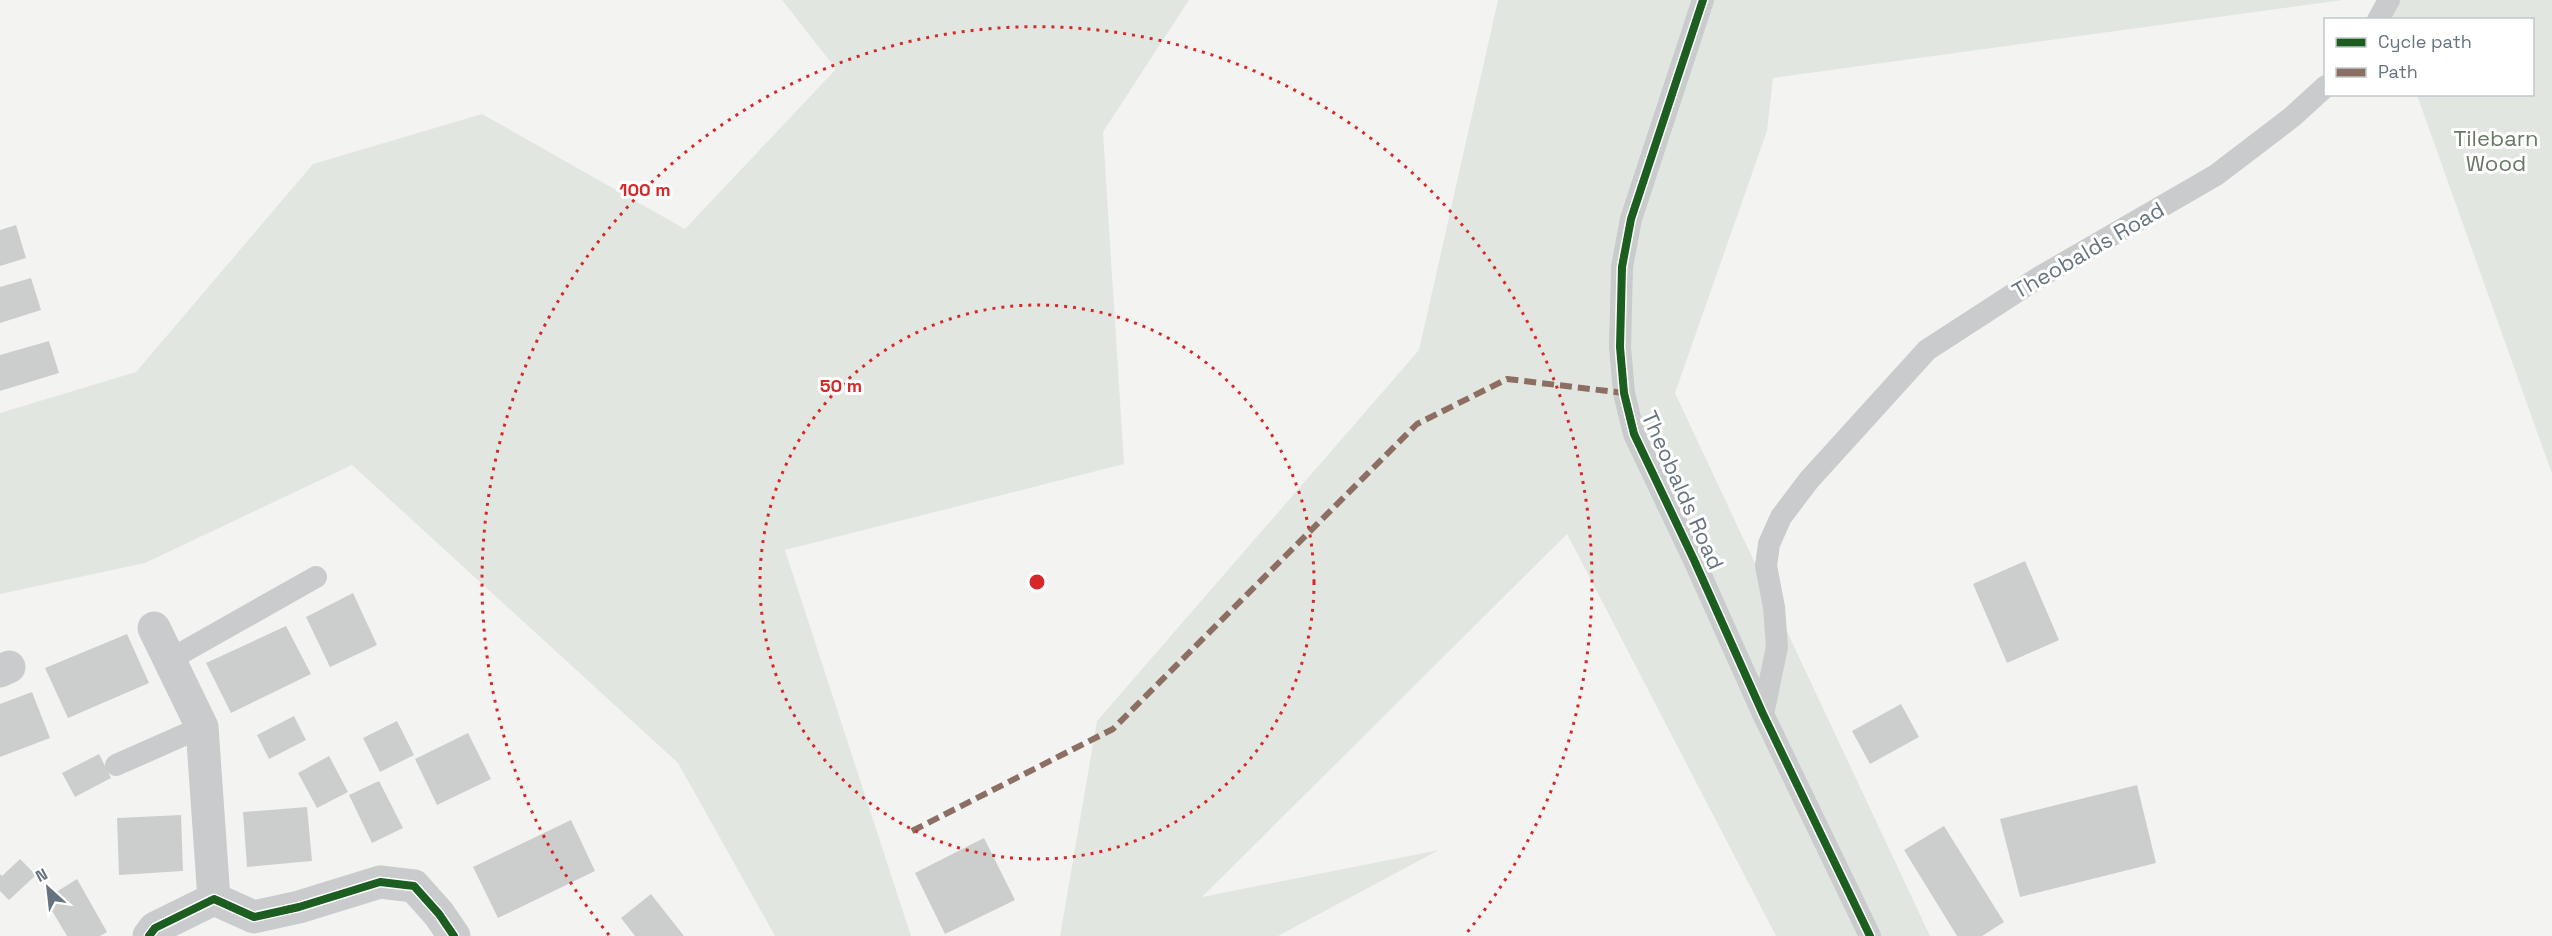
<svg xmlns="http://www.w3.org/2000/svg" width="2552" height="936" font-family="'Space Grotesk',sans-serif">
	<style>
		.green { fill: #e2e6e0 }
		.building { fill: #cccece }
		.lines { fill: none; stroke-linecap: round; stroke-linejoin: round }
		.lane { stroke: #c9cbcc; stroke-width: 22 }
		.street { stroke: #c9cbcc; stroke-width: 33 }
		.quiet { stroke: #8d6e63; stroke-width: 6; stroke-dasharray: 12 6; stroke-linecap: butt }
		.cycleway-casing { stroke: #fff; stroke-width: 11 }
		.cycleway { stroke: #1b5e20; stroke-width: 8 }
		.ring { fill: none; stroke: #d62828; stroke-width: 3; stroke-dasharray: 3 6 }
		.labels { text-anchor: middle; stroke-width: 6; stroke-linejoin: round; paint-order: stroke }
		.park-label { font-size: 22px; fill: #677864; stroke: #fff }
		.street-label { font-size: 22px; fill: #657380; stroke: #fff }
		.centre { fill: #d62828; stroke: #fff; stroke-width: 3 }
		.ring-label { font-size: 18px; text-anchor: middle; font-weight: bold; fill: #d62828; stroke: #fff; stroke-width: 6; stroke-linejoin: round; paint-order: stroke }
	</style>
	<rect width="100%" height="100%" fill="#f3f4f2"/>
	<!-- green -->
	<path class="green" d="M 782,0 L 1189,0 L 1103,132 L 1124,464 L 785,550 L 911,936 L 775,936 L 678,763 L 352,465 L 145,563 L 0,594 L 0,413 L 136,372 L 313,164 L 482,114 L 685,229 L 836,69 Z
		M 1498,0 L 2343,0 L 1773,78 L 1767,131 L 1675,393 L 1930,936 L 1776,936 L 1567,534 L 1202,897 L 1439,850 L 1278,936 L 1060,936 L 1097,721 L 1419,350 Z
		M 2383,0 L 2552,0 L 2552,474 L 2417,95 L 2532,94 L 2532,20 L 2390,19 Z"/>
	<!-- building -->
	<path class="building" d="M 16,225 L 26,258 L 0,266 L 0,230 Z
		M 31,278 L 41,310 L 0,323 L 0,287 Z
		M 49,341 L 59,373 L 0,391 L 0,355 Z
		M 2025,561 L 2059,640 L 2007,663 L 1973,584 Z
		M 353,593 L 377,645 L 330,667 L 306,617 Z
		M 286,626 L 311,674 L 231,713 L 206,663 Z
		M 127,634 L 149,683 L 68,718 L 45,668 Z
		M 32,692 L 50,738 L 0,757 L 0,704 Z
		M 1901,704 L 1919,737 L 1870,764 L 1852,731 Z
		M 294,716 L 306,740 L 269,759 L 257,735 Z
		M 397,721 L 414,755 L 380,772 L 363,738 Z
		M 468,733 L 491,779 L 437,805 L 415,759 Z
		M 99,754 L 111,778 L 75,797 L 62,773 Z
		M 329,756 L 348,792 L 317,808 L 298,773 Z
		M 379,781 L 403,828 L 372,843 L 349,795 Z
		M 2137,785 L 2156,863 L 2020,897 L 2000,819 Z
		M 307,807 L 312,861 L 247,867 L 243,812 Z
		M 181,815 L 183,871 L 119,875 L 117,818 Z
		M 571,820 L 595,871 L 498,918 L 473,867 Z
		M 1944,826 L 2004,922 L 1982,936 L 1957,936 L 1904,850 Z
		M 984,838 L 1015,900 L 945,934 L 915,873 Z
		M 20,859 L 36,875 L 9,900 L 0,891 L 0,874 L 2,876 Z
		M 77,879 L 107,932 L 100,936 L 67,936 L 45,899 Z
		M 651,894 L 684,936 L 635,936 L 621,918 Z"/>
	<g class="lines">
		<!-- lane -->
		<path class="lane" d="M 1703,0 L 1631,219 L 1622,267 L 1620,347 L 1624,393 L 1634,434 L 1694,560 L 1763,714 L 1870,936
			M 2378,20 L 2389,0
			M 169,660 L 316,577
			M 1763,714 L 1777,647 L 1774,607 L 1766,566 L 1769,544 L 1781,517 L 1809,480 L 1927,350 L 2038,278 L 2216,175 L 2292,117 L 2326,86
			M 116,765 L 202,727"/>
		<!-- street -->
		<path class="street" d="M 154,628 L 202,727 L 214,899
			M 0,671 L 9,667
			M 149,936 L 155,928 L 214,899 L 254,917 L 299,907 L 380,882 L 414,886 L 439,914 L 454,936"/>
		<!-- quiet -->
		<path class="quiet" d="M 912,831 L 1113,729 L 1417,424 L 1507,379 L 1624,393"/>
		<!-- cycleway casing -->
		<g class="cycleway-casing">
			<path id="cycleway" d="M 1703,0 L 1631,219 L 1622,267 L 1620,347 L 1624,393 L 1634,434 L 1694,560 L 1763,714 L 1870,936
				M 149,936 L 155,928 L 214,899 L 254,917 L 299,907 L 380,882 L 414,886 L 439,914 L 454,936"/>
		</g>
		<!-- cycleway -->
		<use href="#cycleway" class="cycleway"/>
	</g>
	<!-- distance rings -->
	<g class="ring">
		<circle cx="1037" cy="582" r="277"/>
		<path d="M609 935A555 555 0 1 1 1465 935"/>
	</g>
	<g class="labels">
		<!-- park labels -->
		<g class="park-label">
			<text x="2496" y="146">Tilebarn<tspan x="2496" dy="25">Wood</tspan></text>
		</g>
		<!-- street labels -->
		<g class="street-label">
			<text transform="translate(2088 250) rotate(-30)" y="8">Theobalds Road</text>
			<text transform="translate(1683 490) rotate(66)" y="8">Theobalds Road</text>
		</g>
	</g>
	<circle cx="1037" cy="582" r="9" class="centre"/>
	<g class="ring-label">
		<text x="645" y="196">100 m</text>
		<text x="841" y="392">50 m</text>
	</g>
	<!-- legend -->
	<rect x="2324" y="18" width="210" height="78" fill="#ffffff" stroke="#c1c7cc" stroke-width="1.5"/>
	<rect x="2336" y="38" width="30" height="9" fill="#1b5e20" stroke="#c1c7cc" stroke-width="1.5"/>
	<text x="2378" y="48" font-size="18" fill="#657380">Cycle path</text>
	<rect x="2336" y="68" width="30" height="9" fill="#8d6e63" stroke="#c1c7cc" stroke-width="1.5"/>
	<text x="2378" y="78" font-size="18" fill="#657380">Path</text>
	<!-- north arrow -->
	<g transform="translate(48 888) rotate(333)" stroke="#ffffff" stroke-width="4.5" paint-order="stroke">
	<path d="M0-4.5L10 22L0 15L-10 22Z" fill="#657380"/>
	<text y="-9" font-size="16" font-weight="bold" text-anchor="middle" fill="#657380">N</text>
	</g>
</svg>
